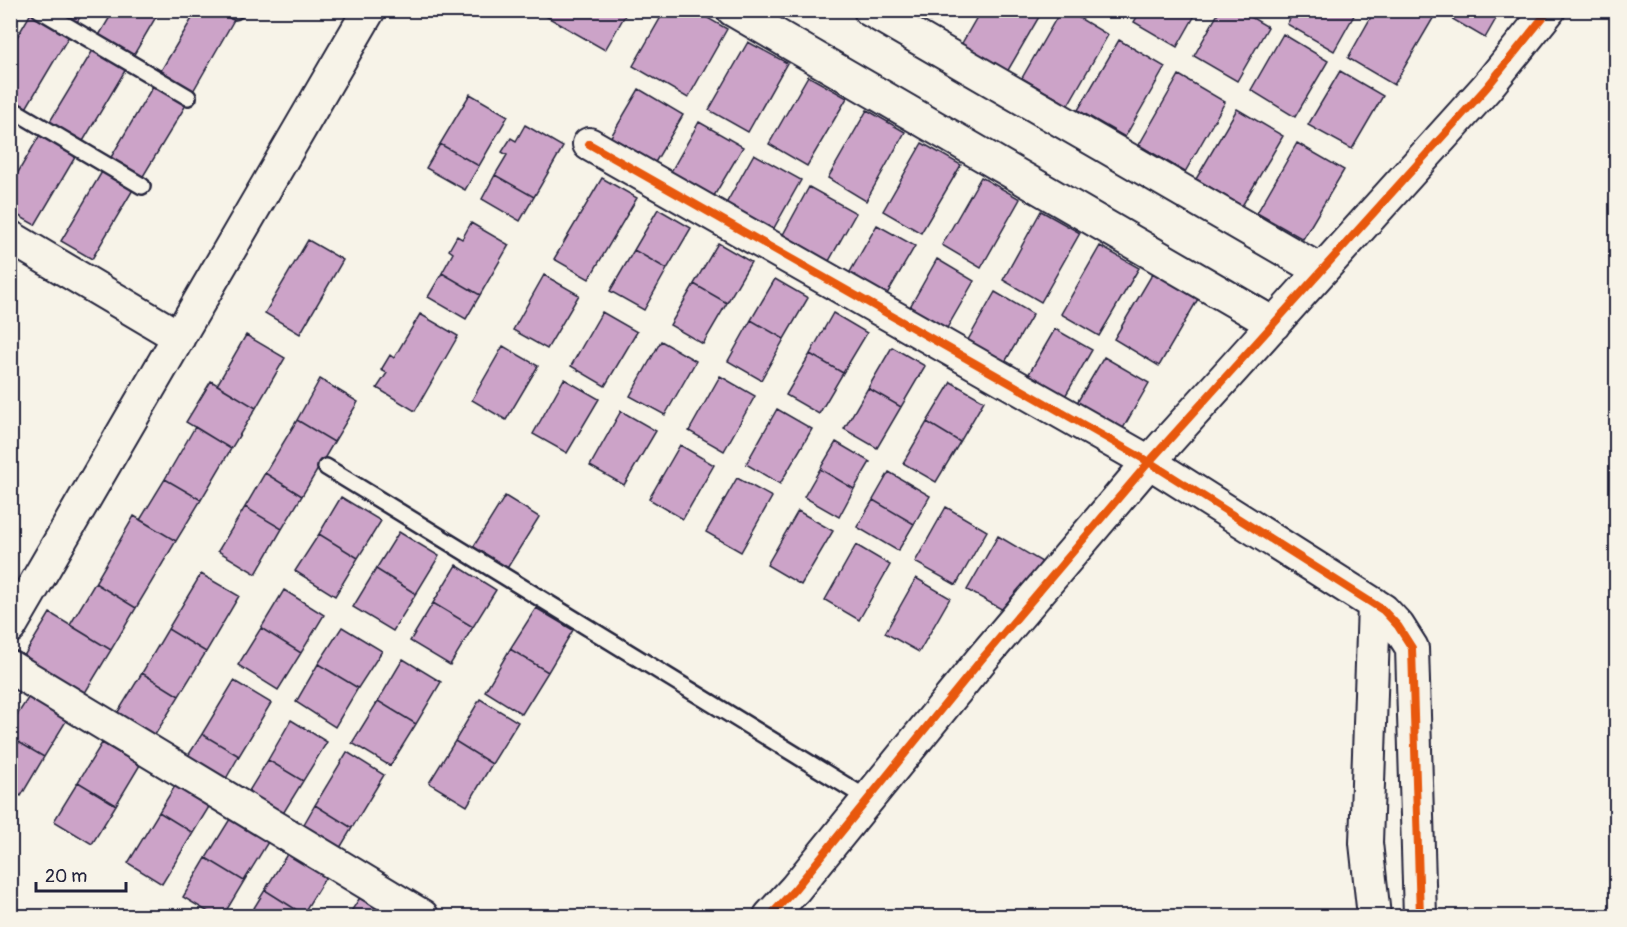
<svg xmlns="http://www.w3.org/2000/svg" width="1627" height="927" font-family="Pangolin,sans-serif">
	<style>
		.building { fill: #cca3c8; stroke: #22223b; stroke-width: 1.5 }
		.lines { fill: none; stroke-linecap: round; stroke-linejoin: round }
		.service-casing { stroke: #22223b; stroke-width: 20 }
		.minor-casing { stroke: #22223b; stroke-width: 36 }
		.service { stroke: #f7f3e8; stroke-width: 15 }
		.minor { stroke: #f7f3e8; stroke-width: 32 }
		.cycleway-casing { stroke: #f7f3e8; stroke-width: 11 }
		.cycleway { stroke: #e8590c; stroke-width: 8 }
	</style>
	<rect width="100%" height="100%" fill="#f7f3e8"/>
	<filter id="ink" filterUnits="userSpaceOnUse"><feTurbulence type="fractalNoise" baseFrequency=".0167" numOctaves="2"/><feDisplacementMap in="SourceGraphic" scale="12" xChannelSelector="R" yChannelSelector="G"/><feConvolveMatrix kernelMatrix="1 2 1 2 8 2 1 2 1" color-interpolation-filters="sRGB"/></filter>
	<g filter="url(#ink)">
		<!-- building -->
		<path class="building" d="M 53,10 L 84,10 L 76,24 Z
			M 114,10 L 160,10 L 132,58 L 98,37 Z
			M 197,10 L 222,10 L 235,18 L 192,93 L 159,74 Z
			M 535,10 L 628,10 L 605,50 Z
			M 665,10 L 694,10 L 727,29 L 688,98 L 633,66 Z
			M 913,10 L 936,10 L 930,21 Z
			M 981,10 L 1043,10 L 1007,72 L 961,45 Z
			M 1061,10 L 1066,10 L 1108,35 L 1068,105 L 1022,78 Z
			M 1141,10 L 1198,10 L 1177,47 L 1134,22 Z
			M 1220,10 L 1239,10 L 1268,27 L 1237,81 L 1194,56 Z
			M 1295,10 L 1357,10 L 1334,51 L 1287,24 Z
			M 1375,10 L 1427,10 L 1435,15 L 1394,85 L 1348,58 Z
			M 1453,10 L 1501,10 L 1485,38 L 1449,17 Z
			M 31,13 L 69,36 L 25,110 L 10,101 L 10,49 Z
			M 1283,34 L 1328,61 L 1295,117 L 1251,90 Z
			M 1119,40 L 1165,67 L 1125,137 L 1078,110 Z
			M 748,42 L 787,63 L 748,132 L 709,110 Z
			M 93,50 L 126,69 L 82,143 L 49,123 Z
			M 1340,71 L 1383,96 L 1352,149 L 1308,125 Z
			M 1179,75 L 1225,102 L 1185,172 L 1139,145 Z
			M 808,76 L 847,98 L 807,166 L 769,144 Z
			M 153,86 L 186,105 L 142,178 L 110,159 Z
			M 639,89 L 683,115 L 650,171 L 606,145 Z
			M 470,94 L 508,116 L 479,166 L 440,144 Z
			M 1237,109 L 1283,136 L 1242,206 L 1196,179 Z
			M 867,110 L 905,132 L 866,201 L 828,178 Z
			M 699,122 L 743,147 L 711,201 L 668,177 Z
			M 525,125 L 563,147 L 534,197 L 495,175 L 507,155 L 502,152 L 511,138 L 516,141 Z
			M 41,133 L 77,154 L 35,225 L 10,211 L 10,186 Z
			M 922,143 L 961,165 L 921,233 L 883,211 Z
			M 1297,143 L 1344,170 L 1303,239 L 1257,213 Z
			M 440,144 L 479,166 L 465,190 L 426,168 Z
			M 754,154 L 801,180 L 770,235 L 723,209 Z
			M 103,170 L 134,188 L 92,259 L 61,241 Z
			M 495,175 L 534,197 L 520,221 L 482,199 Z
			M 981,177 L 1020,199 L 981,268 L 942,245 Z
			M 602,178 L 637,198 L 589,279 L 554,259 Z
			M 809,187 L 856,213 L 825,268 L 779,242 Z
			M 658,209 L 691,228 L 667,269 L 634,250 Z
			M 1041,211 L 1080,233 L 1041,302 L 1003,280 Z
			M 471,223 L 509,245 L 480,295 L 442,273 L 453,253 L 449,250 L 457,236 L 462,239 Z
			M 877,225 L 915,246 L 883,301 L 846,279 Z
			M 308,240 L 343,260 L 300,334 L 265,313 Z
			M 718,243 L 751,262 L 727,303 L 694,284 Z
			M 1100,246 L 1139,268 L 1099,336 L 1061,314 Z
			M 634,250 L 667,269 L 644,310 L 610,291 Z
			M 937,259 L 974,281 L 943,335 L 906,314 Z
			M 442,273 L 480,295 L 466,319 L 428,297 Z
			M 1153,273 L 1198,299 L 1159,366 L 1114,339 Z
			M 544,275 L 579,295 L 547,349 L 513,330 Z
			M 775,279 L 808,298 L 784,339 L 751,320 Z
			M 694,284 L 727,303 L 703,344 L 670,325 Z
			M 995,292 L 1033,314 L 1001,369 L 964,347 Z
			M 602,312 L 637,332 L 605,386 L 571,366 Z
			M 833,313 L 867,333 L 843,373 L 810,354 Z
			M 420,314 L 458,336 L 415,411 L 377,388 L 387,373 L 381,370 L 390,355 L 394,358 Z
			M 751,320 L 784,339 L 761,380 L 728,361 Z
			M 1055,329 L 1092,350 L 1060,405 L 1023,384 Z
			M 246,335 L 285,358 L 256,408 L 217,385 Z
			M 661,341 L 696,361 L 665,415 L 630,396 Z
			M 503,346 L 538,366 L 506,420 L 472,400 Z
			M 892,347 L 925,366 L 901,407 L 868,388 Z
			M 810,354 L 843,373 L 819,414 L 786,395 Z
			M 1104,357 L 1149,383 L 1118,437 L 1072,411 Z
			M 720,376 L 755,396 L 724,451 L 689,431 Z
			M 320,379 L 358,402 L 334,442 L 297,420 Z
			M 564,379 L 599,399 L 567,453 L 533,434 Z
			M 211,381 L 256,408 L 231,449 L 186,422 Z
			M 951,382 L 984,401 L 960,442 L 927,422 Z
			M 868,388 L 901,407 L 877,448 L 844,429 Z
			M 777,409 L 812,429 L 780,484 L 746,464 Z
			M 621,411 L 656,431 L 624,485 L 590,466 Z
			M 297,420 L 334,442 L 302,496 L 265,473 Z
			M 927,422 L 960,442 L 936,482 L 903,463 Z
			M 195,427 L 231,449 L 201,500 L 165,479 Z
			M 836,442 L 870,462 L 854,489 L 820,469 Z
			M 680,445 L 714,465 L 683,519 L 649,499 Z
			M 820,469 L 854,489 L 839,517 L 804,497 Z
			M 889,472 L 930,496 L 914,524 L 873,500 Z
			M 265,473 L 302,496 L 282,529 L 245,507 Z
			M 737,478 L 772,497 L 741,552 L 706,532 Z
			M 165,479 L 201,500 L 176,541 L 140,520 Z
			M 505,496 L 539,517 L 506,570 L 472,549 Z
			M 341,497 L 381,521 L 358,558 L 319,534 Z
			M 873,500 L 914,524 L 898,551 L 857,527 Z
			M 245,507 L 282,529 L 256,574 L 218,551 Z
			M 946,507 L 987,531 L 956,585 L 915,562 Z
			M 798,511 L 833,531 L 801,585 L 767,565 Z
			M 134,516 L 176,541 L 136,608 L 95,583 Z
			M 399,532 L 439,556 L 416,594 L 376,569 Z
			M 319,534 L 358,558 L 335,596 L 295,571 Z
			M 998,536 L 1042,562 L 1005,611 L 967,590 Z
			M 856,545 L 890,565 L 859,620 L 825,600 Z
			M 456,565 L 496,590 L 473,627 L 433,603 Z
			M 376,569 L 416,594 L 393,631 L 353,607 Z
			M 201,574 L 239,596 L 206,652 L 168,629 Z
			M 916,578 L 950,598 L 919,652 L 885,633 Z
			M 95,583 L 136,608 L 111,650 L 70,625 Z
			M 284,590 L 324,615 L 301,653 L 261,628 Z
			M 433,603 L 473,627 L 450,665 L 410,641 Z
			M 536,608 L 573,630 L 548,672 L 510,649 Z
			M 50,613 L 111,650 L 80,701 L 19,664 Z
			M 342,627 L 382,651 L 358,688 L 318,664 Z
			M 261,628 L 301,653 L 278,690 L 238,665 Z
			M 168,629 L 206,652 L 179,696 L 142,673 Z
			M 510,649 L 548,672 L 522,714 L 485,691 Z
			M 403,659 L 441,682 L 416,724 L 378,701 Z
			M 318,664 L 358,688 L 335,727 L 296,702 Z
			M 142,673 L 179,696 L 150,743 L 113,720 Z
			M 234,681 L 271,703 L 239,756 L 202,734 Z
			M 30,695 L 68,718 L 44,757 L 10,737 L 10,726 Z
			M 480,699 L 518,722 L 492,764 L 455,741 Z
			M 378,701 L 416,724 L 390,766 L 352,743 Z
			M 291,720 L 327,742 L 303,781 L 268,760 Z
			M 202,734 L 239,756 L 224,782 L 186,759 Z
			M 10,737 L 44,757 L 21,796 L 10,790 Z
			M 455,741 L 492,764 L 467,806 L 429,783 Z
			M 102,743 L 140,765 L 116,805 L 78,782 Z
			M 347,752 L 384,775 L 352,828 L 315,805 Z
			M 268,760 L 303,781 L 279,820 L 244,799 Z
			M 178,781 L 212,802 L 193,833 L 159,812 Z
			M 78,782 L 116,805 L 92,844 L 54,821 Z
			M 315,805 L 352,828 L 337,853 L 300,831 Z
			M 159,812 L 193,833 L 162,884 L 128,863 Z
			M 230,819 L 268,842 L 244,881 L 206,858 Z
			M 289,851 L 327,875 L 303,914 L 265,890 Z
			M 206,858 L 244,881 L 223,916 L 215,916 L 183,897 Z
			M 265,890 L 303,914 L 302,916 L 249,916 Z
			M 361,896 L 395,916 L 348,916 Z"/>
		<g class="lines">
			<!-- service casing -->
			<g class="service-casing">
				<path id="service" d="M 40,10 L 188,97
					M 234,10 L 235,11
					M 10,108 L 142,186
					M 326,467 L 868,799"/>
			</g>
			<!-- minor casing -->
			<g class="minor-casing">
				<path id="minor" d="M 733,10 L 1274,324
					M 870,10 L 1321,271
					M 589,144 L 1149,462 L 1383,610 L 1398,626 L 1412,648 L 1420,916
					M 10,237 L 179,337
					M 1374,604 L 1366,843 L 1374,916
					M 10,627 L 369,10
					M 10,667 L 422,916
					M 770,916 L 795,889 L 981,660 L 1149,462 L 1487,87 L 1549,10"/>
			</g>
			<!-- service -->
			<use href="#service" class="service"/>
			<!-- minor -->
			<use href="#minor" class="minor"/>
			<!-- cycleway casing -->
			<g class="cycleway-casing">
				<path id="cycleway" d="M 589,144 L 1149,462 L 1383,610 L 1398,626 L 1412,648 L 1420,916
					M 770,916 L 795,889 L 981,660 L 1149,462 L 1487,87 L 1549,10"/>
			</g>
			<!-- cycleway -->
			<use href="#cycleway" class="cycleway"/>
		</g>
	</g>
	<!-- margin -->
	<rect width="1627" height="927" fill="none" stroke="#f7f3e8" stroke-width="36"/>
	<rect x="18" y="18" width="1591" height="891" fill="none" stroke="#22223b" stroke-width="2" filter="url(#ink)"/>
	<!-- scale -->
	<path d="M36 882v9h90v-9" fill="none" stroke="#22223b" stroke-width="3"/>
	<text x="45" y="882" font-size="18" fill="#22223b" stroke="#f7f3e8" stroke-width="4.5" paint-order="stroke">20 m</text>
</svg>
